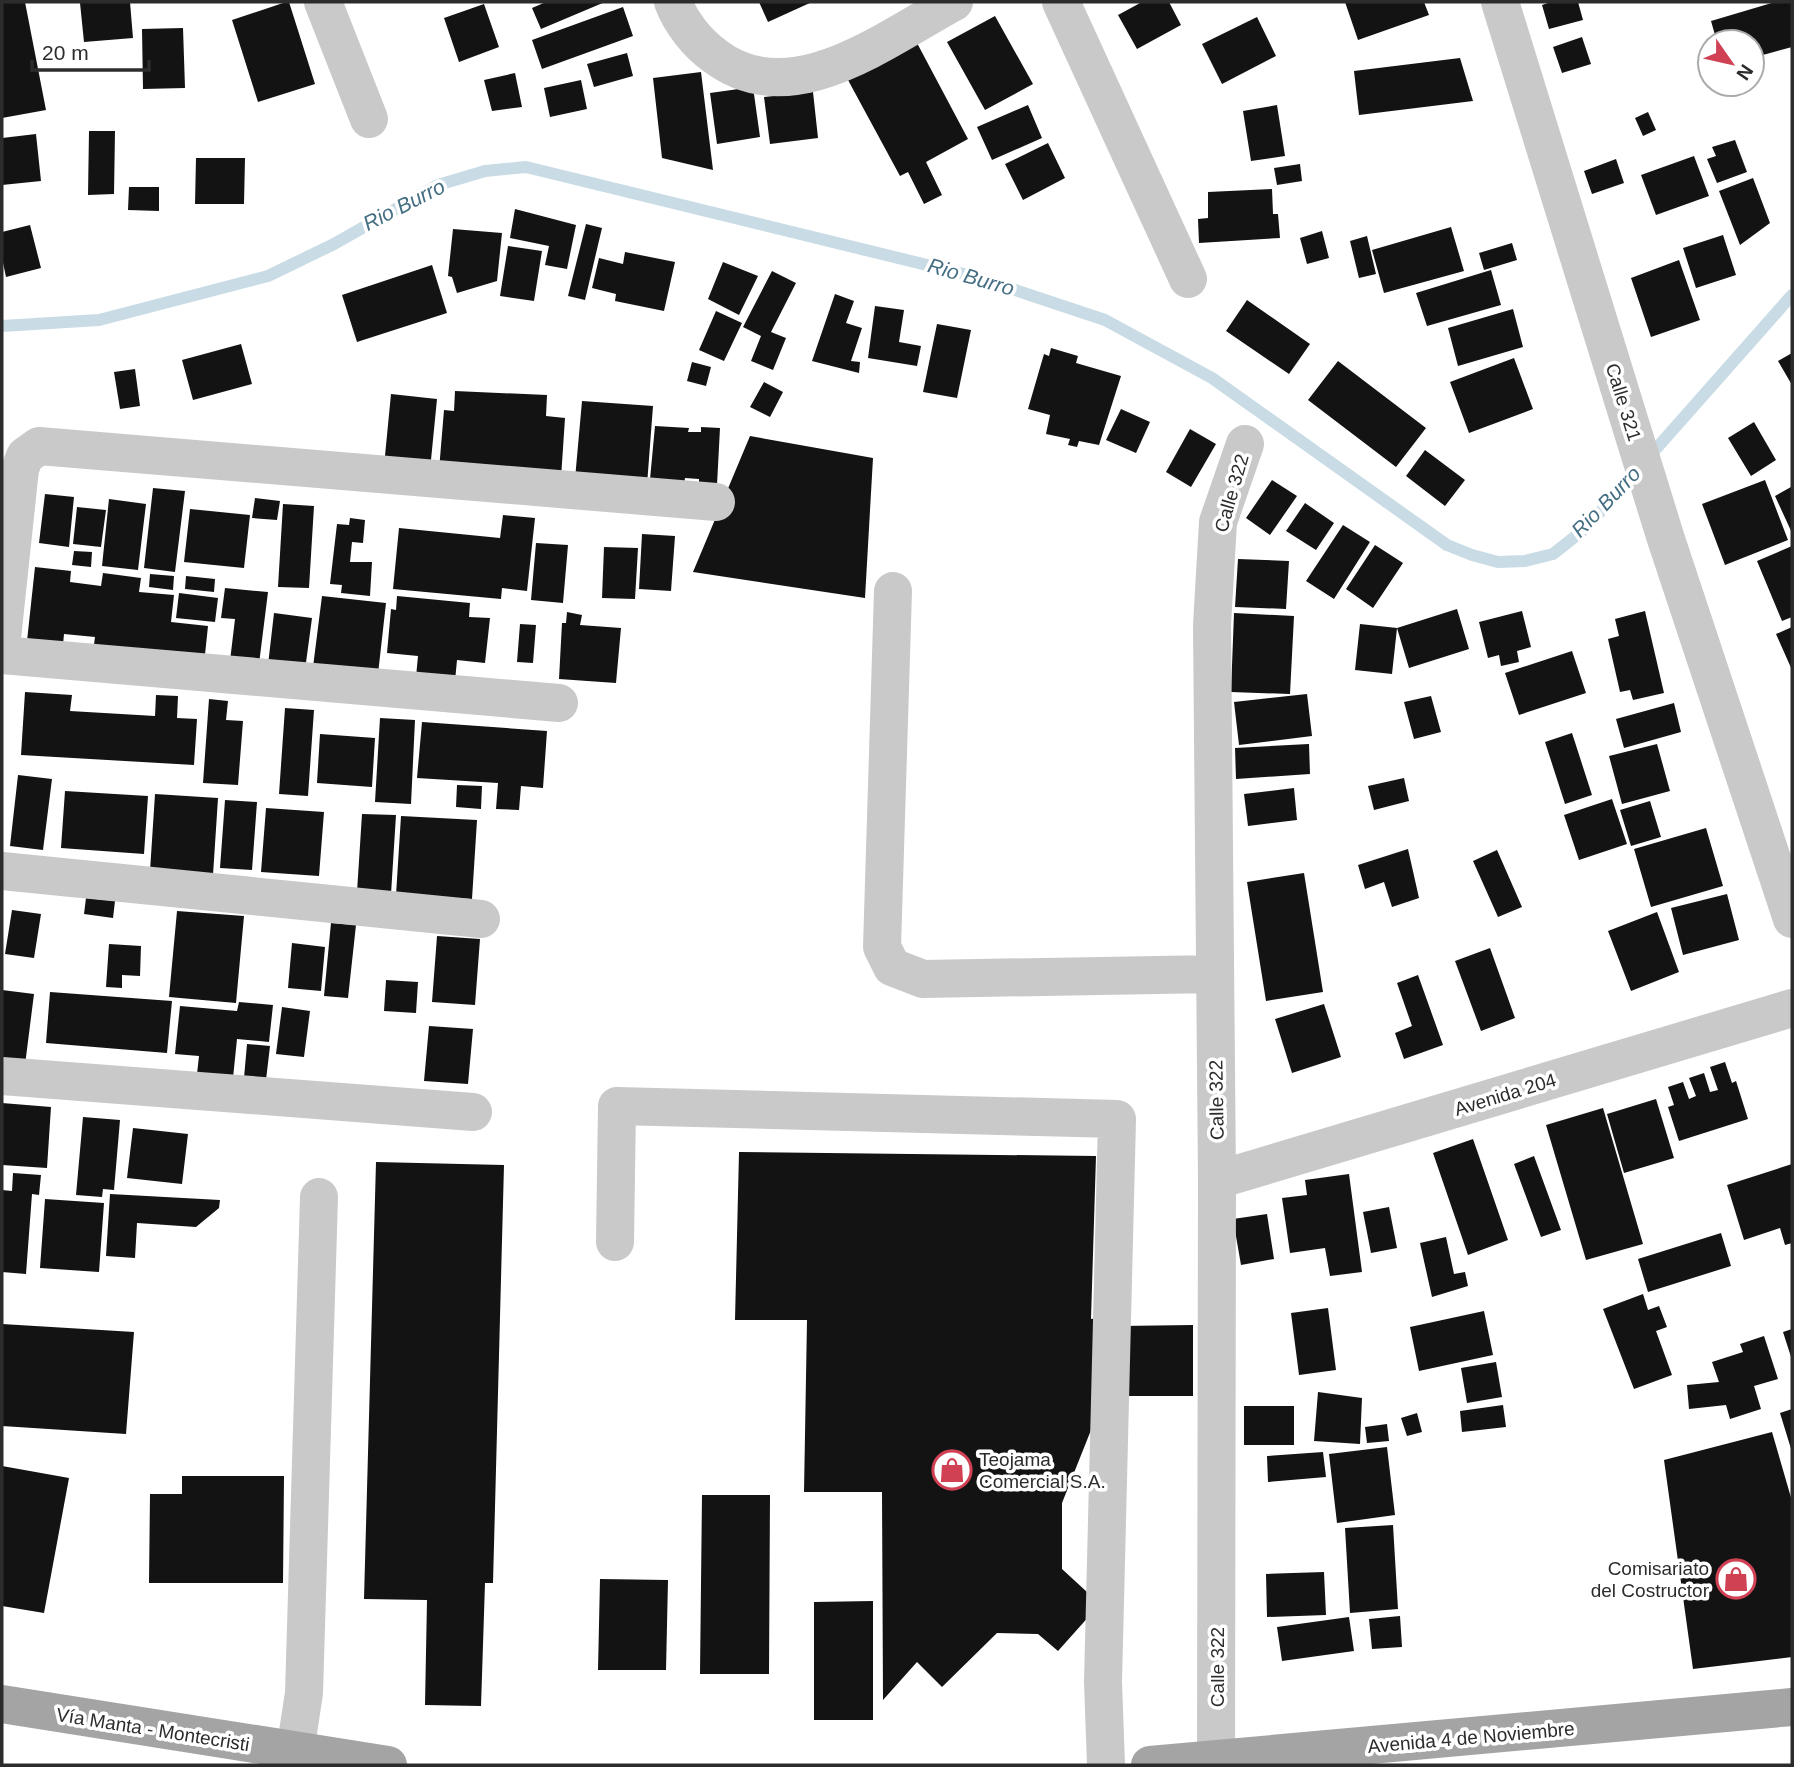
<svg xmlns="http://www.w3.org/2000/svg" width="1794" height="1767" font-family="Arial,sans-serif">
	<style>
		.lines { fill: none; stroke-linecap: round; stroke-linejoin: round }
		.stream { stroke: #c9dce6; stroke-width: 12 }
		.building { fill: #131313 }
		.minor { stroke: #c9c9c9; stroke-width: 38 }
		.major { stroke: #a4a4a4; stroke-width: 38 }
		.labels { text-anchor: middle; stroke-width: 7; stroke-linejoin: round; paint-order: stroke }
		.street-label { font-size: 19px; fill: #2c2c2c; stroke: #fff }
		.poi-label { font-size: 19px; fill: #2c2c2c; stroke: #fff; text-anchor: start }
		.water-label { font-size: 21px; font-style: italic; fill: #446e83; stroke: #fff }
	</style>
	<rect width="100%" height="100%" fill="#fff"/>
	<g class="lines">
		<!-- stream -->
		<path class="stream" d="M 2,326 L 99,320 L 268,276 L 334,244 L 438,185 L 485,171 L 526,167 L 976,277 L 1105,320 L 1212,378 L 1447,545 L 1472,555 L 1498,562 L 1525,561 L 1553,554 L 1586,528 L 1792,295"/>
	</g>
	<!-- building -->
	<path class="building" d="M 2,2 L 25,2 L 46,110 L 2,118 Z
		M 130,2 L 133,38 L 84,42 L 80,3 Z
		M 286,2 L 289,2 L 315,84 L 258,102 L 232,20 Z
		M 546,2 L 605,2 L 541,29 L 532,8 Z
		M 759,2 L 812,2 L 768,22 Z
		M 1142,2 L 1169,2 L 1181,25 L 1137,49 L 1118,15 Z
		M 1345,2 L 1424,2 L 1429,15 L 1358,40 Z
		M 1551,2 L 1578,2 L 1583,20 L 1549,29 L 1542,5 Z
		M 1775,2 L 1792,2 L 1792,47 L 1752,58 L 1752,42 L 1717,42 L 1711,21 Z
		M 484,4 L 499,47 L 459,62 L 444,18 Z
		M 623,7 L 633,36 L 542,69 L 532,40 Z
		M 995,16 L 1033,84 L 985,110 L 947,42 Z
		M 1257,17 L 1276,56 L 1222,84 L 1202,44 Z
		M 183,28 L 185,88 L 143,89 L 142,29 Z
		M 1582,37 L 1591,64 L 1562,73 L 1553,47 Z
		M 917,43 L 968,139 L 926,162 L 942,195 L 924,204 L 908,172 L 900,176 L 848,80 Z
		M 627,53 L 633,76 L 594,87 L 587,64 Z
		M 1460,58 L 1473,101 L 1359,115 L 1354,71 Z
		M 701,72 L 713,170 L 662,158 L 653,78 Z
		M 515,73 L 522,107 L 492,111 L 484,80 Z
		M 581,80 L 587,109 L 550,117 L 544,88 Z
		M 753,87 L 760,137 L 717,144 L 710,93 Z
		M 813,92 L 818,138 L 770,144 L 764,97 Z
		M 1028,105 L 1042,138 L 992,160 L 977,127 Z
		M 1277,105 L 1285,156 L 1251,161 L 1243,111 Z
		M 1648,112 L 1656,130 L 1643,136 L 1635,118 Z
		M 89,131 L 115,131 L 114,194 L 88,195 Z
		M 36,134 L 41,181 L 2,185 L 2,138 Z
		M 1735,140 L 1747,172 L 1717,183 L 1707,159 L 1716,156 L 1712,147 Z
		M 1048,143 L 1065,178 L 1023,200 L 1005,164 Z
		M 1694,156 L 1709,196 L 1656,215 L 1641,175 Z
		M 196,158 L 245,158 L 244,204 L 195,204 Z
		M 1616,159 L 1624,183 L 1592,194 L 1584,171 Z
		M 1300,164 L 1302,181 L 1277,185 L 1274,168 Z
		M 1753,178 L 1770,223 L 1740,245 L 1719,191 Z
		M 129,187 L 159,187 L 159,211 L 128,210 Z
		M 1272,189 L 1273,214 L 1278,214 L 1280,238 L 1199,243 L 1198,219 L 1208,218 L 1208,192 Z
		M 515,209 L 576,225 L 567,269 L 545,265 L 549,246 L 510,238 Z
		M 586,224 L 602,228 L 585,300 L 568,296 Z
		M 30,225 L 41,268 L 6,277 L 2,258 L 2,232 Z
		M 1451,227 L 1464,271 L 1384,293 L 1372,250 Z
		M 453,229 L 502,233 L 497,281 L 457,293 L 452,277 L 448,276 Z
		M 1322,231 L 1329,258 L 1307,264 L 1300,238 Z
		M 1723,235 L 1736,275 L 1696,288 L 1683,248 Z
		M 1367,236 L 1376,274 L 1359,278 L 1350,241 Z
		M 1512,243 L 1517,260 L 1484,270 L 1479,253 Z
		M 508,246 L 542,251 L 534,301 L 500,296 Z
		M 625,252 L 675,262 L 664,311 L 615,301 L 616,294 L 592,288 L 599,258 L 623,264 Z
		M 1679,260 L 1700,320 L 1651,337 L 1631,278 Z
		M 723,262 L 758,276 L 739,315 L 708,299 Z
		M 432,265 L 447,313 L 357,342 L 342,295 Z
		M 1491,270 L 1501,305 L 1427,326 L 1416,293 Z
		M 772,271 L 796,283 L 771,332 L 786,338 L 773,370 L 751,361 L 761,336 L 743,327 Z
		M 835,294 L 854,301 L 846,323 L 862,328 L 851,361 L 860,362 L 859,373 L 812,361 Z
		M 1247,300 L 1310,344 L 1289,374 L 1226,331 Z
		M 875,306 L 904,310 L 899,342 L 921,346 L 917,366 L 868,358 Z
		M 1513,309 L 1523,347 L 1458,366 L 1448,328 Z
		M 716,311 L 742,323 L 724,361 L 699,350 Z
		M 937,324 L 971,330 L 957,398 L 923,392 Z
		M 241,344 L 252,384 L 193,400 L 182,360 Z
		M 1051,348 L 1078,356 L 1076,363 L 1121,376 L 1099,445 L 1079,441 L 1077,447 L 1068,445 L 1070,439 L 1046,434 L 1050,415 L 1028,409 L 1044,354 L 1049,356 Z
		M 1792,353 L 1792,385 L 1778,361 Z
		M 1514,358 L 1533,409 L 1469,433 L 1450,382 Z
		M 1338,361 L 1426,428 L 1396,467 L 1308,400 Z
		M 692,362 L 711,367 L 706,386 L 687,381 Z
		M 135,369 L 140,406 L 120,409 L 114,372 Z
		M 764,382 L 783,392 L 770,417 L 750,407 Z
		M 455,391 L 547,395 L 546,416 L 565,418 L 561,478 L 439,470 L 444,410 L 454,411 Z
		M 391,394 L 437,399 L 430,470 L 384,466 Z
		M 582,401 L 653,406 L 647,485 L 575,479 Z
		M 1121,409 L 1150,422 L 1136,453 L 1106,440 Z
		M 1754,422 L 1776,460 L 1751,476 L 1728,438 Z
		M 655,426 L 689,428 L 688,432 L 701,432 L 701,427 L 720,428 L 717,485 L 699,484 L 699,479 L 685,478 L 683,492 L 649,490 Z
		M 1190,429 L 1216,444 L 1191,487 L 1166,472 Z
		M 750,436 L 873,458 L 865,598 L 693,572 Z
		M 1425,450 L 1465,480 L 1445,506 L 1406,476 Z
		M 1272,480 L 1297,496 L 1270,535 L 1246,518 Z
		M 1765,480 L 1788,540 L 1725,565 L 1702,504 Z
		M 1791,487 L 1792,489 L 1792,533 L 1775,496 Z
		M 153,488 L 185,491 L 175,572 L 144,568 Z
		M 45,494 L 74,497 L 69,547 L 39,543 Z
		M 255,498 L 280,501 L 277,520 L 252,518 Z
		M 109,499 L 146,504 L 138,570 L 102,566 Z
		M 1305,503 L 1334,523 L 1316,550 L 1286,531 Z
		M 283,504 L 314,506 L 309,588 L 278,587 Z
		M 77,507 L 106,510 L 101,547 L 73,544 Z
		M 190,509 L 250,515 L 244,568 L 184,562 Z
		M 503,515 L 535,518 L 527,591 L 502,588 L 501,599 L 393,589 L 399,528 L 500,538 Z
		M 350,518 L 365,520 L 363,543 L 352,542 L 350,562 L 372,562 L 370,596 L 341,593 L 342,585 L 330,584 L 337,524 L 349,525 Z
		M 1343,525 L 1370,542 L 1334,599 L 1306,581 Z
		M 642,534 L 675,536 L 671,591 L 639,589 Z
		M 536,543 L 568,545 L 563,603 L 531,600 Z
		M 1375,545 L 1403,563 L 1373,608 L 1346,589 Z
		M 1792,546 L 1792,617 L 1782,621 L 1757,561 Z
		M 604,547 L 638,548 L 635,599 L 602,598 Z
		M 74,551 L 92,552 L 91,567 L 72,565 Z
		M 1238,559 L 1289,561 L 1286,609 L 1235,607 Z
		M 35,567 L 71,571 L 70,582 L 101,586 L 103,573 L 141,578 L 139,592 L 174,595 L 171,622 L 208,626 L 204,664 L 93,652 L 95,637 L 64,634 L 63,645 L 27,641 Z
		M 150,574 L 174,576 L 173,590 L 149,587 Z
		M 186,576 L 215,579 L 214,592 L 185,589 Z
		M 225,588 L 268,592 L 259,664 L 230,661 L 235,619 L 221,618 Z
		M 179,593 L 218,598 L 215,622 L 176,618 Z
		M 322,596 L 386,603 L 378,674 L 313,667 Z
		M 397,596 L 470,603 L 469,617 L 490,618 L 485,663 L 457,660 L 455,681 L 416,677 L 418,656 L 387,653 L 391,609 L 396,610 Z
		M 1457,609 L 1469,649 L 1409,668 L 1397,628 Z
		M 1522,611 L 1531,647 L 1517,651 L 1519,662 L 1501,666 L 1499,655 L 1488,658 L 1479,622 Z
		M 1645,611 L 1664,693 L 1633,700 L 1630,690 L 1620,692 L 1608,639 L 1619,636 L 1615,619 Z
		M 567,612 L 582,615 L 580,625 L 621,628 L 616,683 L 559,679 L 562,623 L 566,623 Z
		M 274,613 L 312,618 L 305,670 L 268,665 Z
		M 1234,613 L 1294,616 L 1290,694 L 1231,692 Z
		M 520,624 L 536,625 L 533,663 L 517,662 Z
		M 1360,624 L 1397,628 L 1392,674 L 1355,670 Z
		M 1792,627 L 1792,670 L 1776,634 Z
		M 1572,651 L 1586,693 L 1519,715 L 1505,673 Z
		M 25,692 L 72,695 L 70,711 L 155,716 L 156,695 L 178,696 L 177,718 L 197,719 L 194,765 L 21,755 Z
		M 1307,694 L 1312,736 L 1239,745 L 1234,702 Z
		M 1431,696 L 1441,732 L 1414,739 L 1404,702 Z
		M 209,699 L 228,701 L 226,720 L 243,721 L 238,785 L 203,783 Z
		M 1674,703 L 1681,732 L 1624,748 L 1616,719 Z
		M 285,708 L 314,710 L 308,796 L 279,794 Z
		M 380,718 L 415,720 L 411,804 L 375,802 Z
		M 422,722 L 547,731 L 543,788 L 521,786 L 519,810 L 496,809 L 498,783 L 417,778 Z
		M 1572,733 L 1592,795 L 1565,804 L 1545,742 Z
		M 320,734 L 375,738 L 372,787 L 317,783 Z
		M 1309,744 L 1310,774 L 1236,779 L 1235,748 Z
		M 1657,744 L 1670,791 L 1622,804 L 1609,756 Z
		M 18,775 L 52,779 L 43,850 L 10,846 Z
		M 1404,778 L 1409,801 L 1374,810 L 1368,786 Z
		M 457,785 L 482,786 L 481,809 L 456,807 Z
		M 1294,788 L 1297,820 L 1248,826 L 1244,794 Z
		M 65,791 L 148,796 L 144,854 L 61,848 Z
		M 155,794 L 218,798 L 213,875 L 150,871 Z
		M 1612,799 L 1627,844 L 1579,860 L 1564,815 Z
		M 225,800 L 257,802 L 252,870 L 220,868 Z
		M 1650,801 L 1661,837 L 1631,846 L 1620,810 Z
		M 266,808 L 324,812 L 319,876 L 261,872 Z
		M 362,814 L 396,815 L 391,894 L 357,892 Z
		M 401,816 L 477,820 L 472,899 L 396,895 Z
		M 1706,828 L 1723,886 L 1651,907 L 1634,849 Z
		M 1408,849 L 1419,898 L 1392,907 L 1384,882 L 1365,889 L 1358,865 Z
		M 1497,850 L 1522,907 L 1498,917 L 1473,861 Z
		M 1304,873 L 1323,992 L 1266,1001 L 1247,882 Z
		M 1727,894 L 1739,940 L 1683,955 L 1671,908 Z
		M 86,898 L 115,901 L 113,918 L 84,914 Z
		M 12,910 L 41,914 L 34,958 L 5,954 Z
		M 177,911 L 244,916 L 236,1003 L 169,997 Z
		M 1657,912 L 1679,972 L 1631,991 L 1608,931 Z
		M 331,923 L 356,925 L 348,998 L 324,996 Z
		M 437,936 L 480,939 L 475,1005 L 432,1002 Z
		M 292,943 L 325,947 L 321,991 L 288,988 Z
		M 109,944 L 141,946 L 140,976 L 122,975 L 122,988 L 106,987 Z
		M 1490,948 L 1515,1018 L 1481,1031 L 1455,961 Z
		M 1418,975 L 1443,1045 L 1404,1059 L 1395,1033 L 1412,1026 L 1397,983 Z
		M 386,980 L 418,982 L 416,1013 L 384,1011 Z
		M 2,990 L 34,994 L 25,1065 L 2,1062 Z
		M 50,992 L 172,1001 L 167,1053 L 46,1043 Z
		M 239,1002 L 273,1005 L 269,1042 L 237,1039 L 233,1078 L 197,1074 L 199,1056 L 175,1054 L 180,1006 L 237,1011 Z
		M 1324,1004 L 1341,1057 L 1292,1073 L 1275,1019 Z
		M 282,1007 L 310,1011 L 304,1057 L 276,1054 Z
		M 429,1026 L 473,1029 L 468,1084 L 424,1081 Z
		M 247,1044 L 270,1046 L 266,1080 L 244,1078 Z
		M 1725,1062 L 1732,1083 L 1736,1081 L 1748,1119 L 1679,1141 L 1668,1107 L 1674,1105 L 1668,1087 L 1683,1082 L 1689,1099 L 1696,1096 L 1689,1078 L 1704,1073 L 1710,1092 L 1718,1090 L 1710,1067 Z
		M 1656,1099 L 1674,1158 L 1624,1173 L 1607,1114 Z
		M 2,1103 L 51,1107 L 47,1168 L 2,1165 Z
		M 1603,1108 L 1643,1244 L 1586,1260 L 1546,1125 Z
		M 83,1117 L 120,1120 L 114,1190 L 103,1189 L 102,1197 L 76,1195 Z
		M 133,1128 L 188,1134 L 182,1184 L 127,1178 Z
		M 1473,1139 L 1508,1240 L 1468,1255 L 1433,1153 Z
		M 739,1152 L 1096,1156 L 1091,1319 L 1097,1318 L 1097,1415 L 1062,1503 L 1062,1569 L 1100,1604 L 1058,1651 L 1038,1634 L 997,1633 L 942,1687 L 917,1662 L 883,1700 L 882,1492 L 804,1492 L 807,1320 L 735,1320 Z
		M 1534,1156 L 1561,1230 L 1541,1237 L 1514,1164 Z
		M 376,1162 L 504,1165 L 493,1583 L 485,1583 L 481,1706 L 425,1705 L 427,1600 L 364,1599 Z
		M 1792,1164 L 1792,1243 L 1785,1245 L 1780,1228 L 1744,1240 L 1727,1185 Z
		M 13,1173 L 41,1175 L 39,1195 L 32,1194 L 26,1274 L 2,1272 L 2,1190 L 12,1191 Z
		M 1349,1174 L 1362,1272 L 1330,1276 L 1325,1248 L 1290,1253 L 1282,1198 L 1307,1195 L 1305,1180 Z
		M 110,1194 L 220,1200 L 219,1208 L 196,1227 L 137,1223 L 135,1258 L 106,1256 Z
		M 45,1199 L 104,1203 L 99,1272 L 40,1268 Z
		M 1389,1207 L 1397,1248 L 1371,1253 L 1363,1212 Z
		M 1267,1214 L 1274,1259 L 1241,1265 L 1233,1219 Z
		M 1721,1233 L 1731,1266 L 1648,1292 L 1638,1259 Z
		M 1446,1237 L 1454,1274 L 1465,1272 L 1468,1286 L 1432,1297 L 1420,1243 Z
		M 1643,1294 L 1648,1310 L 1659,1306 L 1667,1327 L 1656,1331 L 1672,1375 L 1634,1389 L 1603,1309 Z
		M 1328,1308 L 1336,1370 L 1299,1375 L 1291,1313 Z
		M 1484,1311 L 1493,1355 L 1419,1371 L 1410,1327 Z
		M 2,1324 L 134,1332 L 126,1434 L 2,1426 Z
		M 1193,1325 L 1193,1396 L 1120,1396 L 1120,1326 Z
		M 1792,1329 L 1792,1360 L 1783,1332 Z
		M 1764,1336 L 1778,1379 L 1754,1386 L 1761,1409 L 1730,1419 L 1726,1405 L 1689,1409 L 1687,1385 L 1719,1382 L 1712,1362 L 1743,1352 L 1740,1344 Z
		M 1496,1362 L 1502,1397 L 1467,1403 L 1461,1368 Z
		M 1318,1392 L 1362,1398 L 1360,1444 L 1314,1441 Z
		M 1503,1405 L 1506,1427 L 1462,1432 L 1460,1411 Z
		M 1244,1406 L 1294,1406 L 1294,1445 L 1244,1445 Z
		M 1792,1409 L 1792,1452 L 1780,1413 Z
		M 1417,1413 L 1422,1432 L 1407,1436 L 1401,1418 Z
		M 1387,1424 L 1389,1441 L 1367,1443 L 1365,1427 Z
		M 1772,1432 L 1792,1501 L 1792,1657 L 1693,1669 L 1664,1460 Z
		M 1387,1447 L 1395,1515 L 1337,1523 L 1329,1454 Z
		M 1323,1452 L 1326,1477 L 1268,1482 L 1267,1456 Z
		M 2,1466 L 69,1478 L 44,1613 L 2,1606 Z
		M 182,1476 L 284,1476 L 283,1583 L 149,1583 L 150,1494 L 182,1494 Z
		M 702,1495 L 770,1495 L 769,1674 L 700,1674 Z
		M 1393,1525 L 1398,1609 L 1350,1613 L 1345,1528 Z
		M 1324,1572 L 1326,1615 L 1267,1617 L 1266,1574 Z
		M 600,1579 L 668,1580 L 666,1670 L 598,1670 Z
		M 873,1601 L 873,1720 L 814,1720 L 814,1602 Z
		M 1400,1616 L 1402,1647 L 1372,1649 L 1369,1619 Z
		M 1349,1617 L 1354,1651 L 1282,1661 L 1277,1627 Z"/>
	<g class="lines">
		<!-- minor -->
		<path class="minor" d="M 323,2 L 369,119
			M 673,2 C 681,23 697,43 715,56 C 791,114 885,39 954,2
			M 1061,2 L 1188,279
			M 1500,2 L 1665,536 L 1792,919
			M 893,591 L 882,947 L 892,967 L 923,979 L 1214,974
			M 2,638 L 20,469 L 25,456 L 39,446 L 716,502
			M 2,655 L 559,703
			M 2,871 L 481,919
			M 2,1076 L 473,1112
			M 1217,1180 L 1792,1008
			M 615,1242 L 617,1106 L 1117,1119 L 1103,1682 L 1106,1765
			M 295,1752 L 304,1693 L 319,1197
			M 1216,1760 L 1217,1180 L 1212,625 L 1218,522 L 1245,444"/>
		<!-- major -->
		<path class="major" d="M 2,1704 L 388,1765
			M 1150,1765 L 1792,1707"/>
	</g>
	<!-- icons -->
	<defs>
		<g id="shop-ring" transform="scale(2.0125)"><circle r="9.5" fill="#fff" stroke="#cf4153" stroke-width="1.5"/><path d="M-5-2.5h2.3a2.7 3.5 0 0 1 5.4 0H5L5.5 6h-11ZM-1.5-2.5h3a1.5 2.3 0 0 0-3 0Z" fill="#cf4153"/></g>
	</defs>
	<g fill-rule="evenodd">
		<use href="#shop-ring" x="952" y="1470"/>
		<use href="#shop-ring" x="1736" y="1579"/>
	</g>
	<g class="labels">
		<!-- street labels -->
		<g class="street-label">
			<text transform="translate(1624 402) rotate(73)" y="7">Calle 321</text>
			<text transform="translate(1231 493) rotate(-74)" y="7">Calle 322</text>
			<text transform="translate(1505 1094) rotate(-17)" y="7">Avenida 204</text>
			<text transform="translate(1216 1100) rotate(-91)" y="7">Calle 322</text>
			<text transform="translate(1217 1667) rotate(-90)" y="7">Calle 322</text>
			<text transform="translate(153 1729) rotate(9)" y="7">Vía Manta - Montecristi</text>
			<text transform="translate(1471 1737) rotate(-5)" y="7">Avenida 4 de Noviembre</text>
		</g>
		<!-- poi labels -->
		<g class="poi-label">
			<text x="979" y="1466">Teojama<tspan x="979" dy="22">Comercial S.A.</tspan></text>
			<text x="1709" y="1575" text-anchor="end">Comisariato<tspan x="1709" dy="22">del Costructor</tspan></text>
		</g>
		<!-- water labels -->
		<g class="water-label">
			<text transform="translate(404 205) rotate(-27)" y="7">Rio Burro</text>
			<text transform="translate(971 277) rotate(16)" y="7">Rio Burro</text>
			<text transform="translate(1606 502) rotate(-46)" y="7">Rio Burro</text>
		</g>
	</g>
	<!-- border -->
	<rect width="1794" height="1767" fill="none" stroke="#2c2c2c" stroke-width="7"/>
	<!-- north arrow -->
	<g transform="translate(1731 63) rotate(124)"><circle r="33" fill="#ffffff" stroke="#ababab" stroke-width="2"/>
	<path d="M0-5L12 26L0 18L-12 26Z" fill="#cf4153"/>
	<text y="-10" font-size="19" font-weight="bold" text-anchor="middle" fill="#2c2c2c">N</text>
	</g>
	<!-- scale -->
	<path d="M32 60v10h117v-10" fill="none" stroke="#2c2c2c" stroke-width="3.5"/>
	<text x="42" y="60" font-size="21" fill="#2c2c2c" stroke="#ffffff" stroke-width="5" paint-order="stroke">20 m</text>
</svg>
